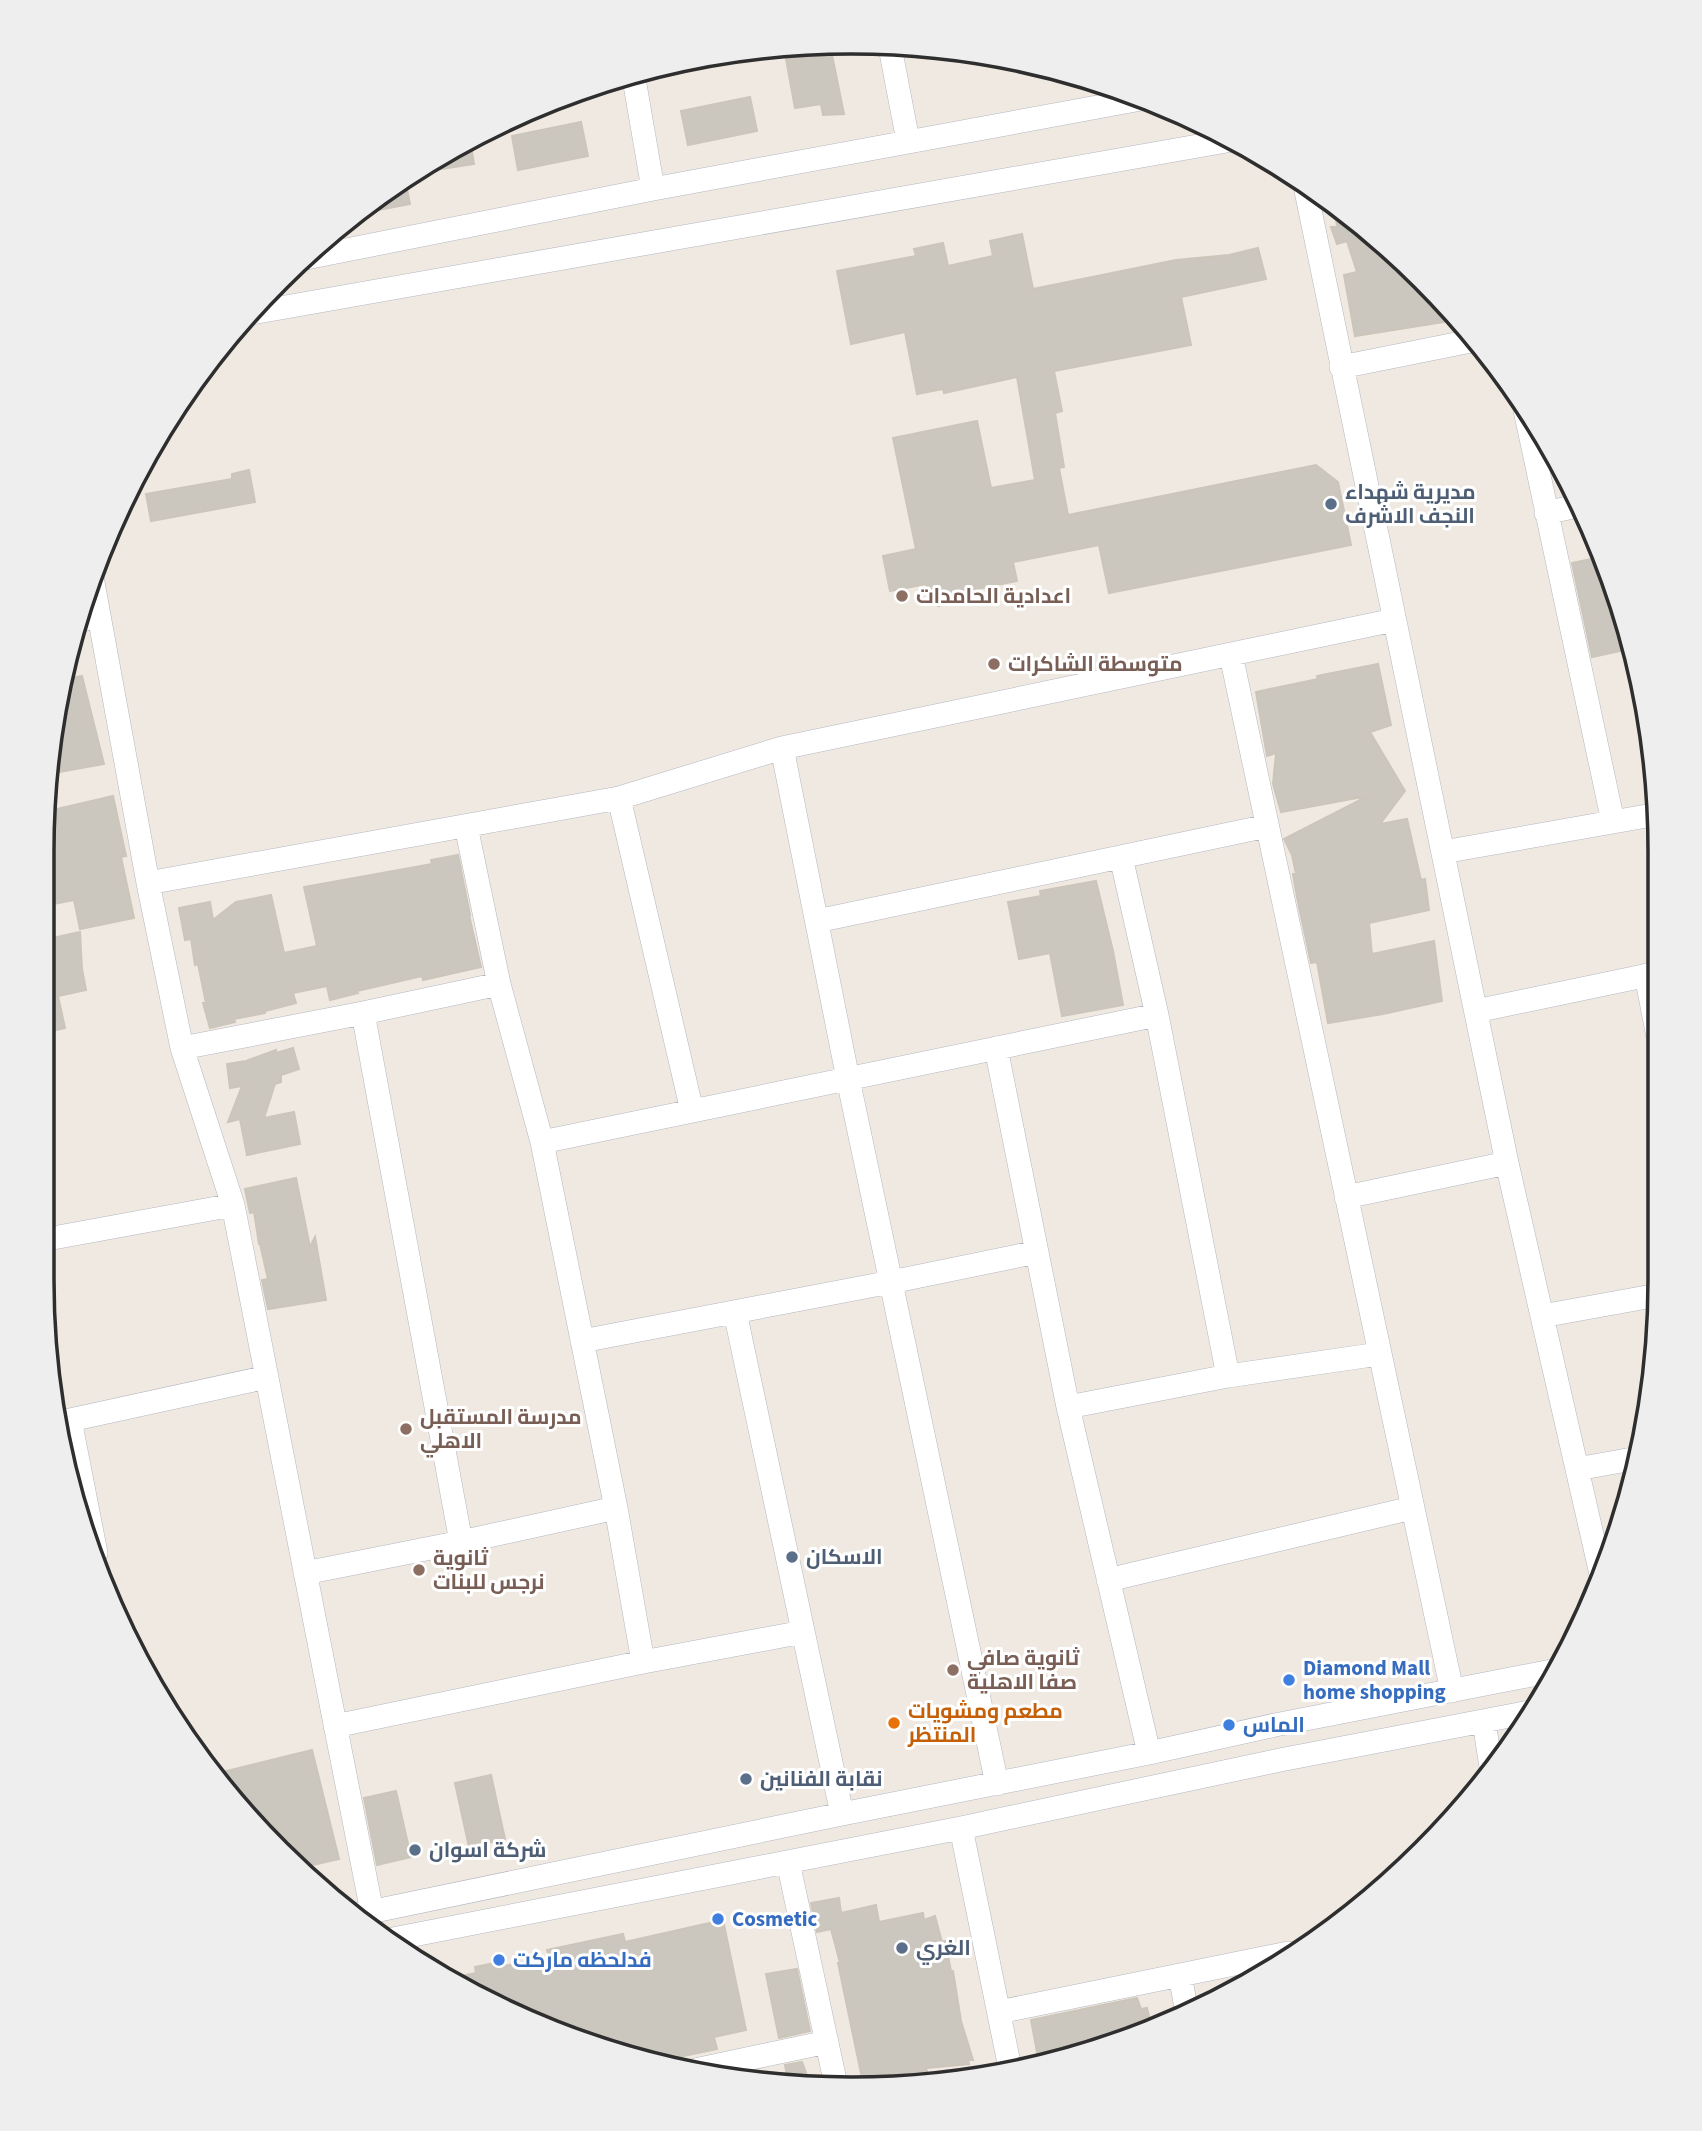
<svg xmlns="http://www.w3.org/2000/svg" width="1702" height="2131" font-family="'Source Sans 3',Cairo,sans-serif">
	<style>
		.building { fill: #cbc7bf; stroke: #cbc5ba; stroke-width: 2 }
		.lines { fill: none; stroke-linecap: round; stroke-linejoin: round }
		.minor-casing { stroke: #b4b7c1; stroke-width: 24 }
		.minor { stroke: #fff; stroke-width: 23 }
		.service-dot { fill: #5c6f8a; stroke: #fff; stroke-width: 2.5 }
		.education-dot { fill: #8d6e63; stroke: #fff; stroke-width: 2.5 }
		.shop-dot { fill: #3f7fe0; stroke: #fff; stroke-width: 2.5 }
		.food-dot { fill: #e8710a; stroke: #fff; stroke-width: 2.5 }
		.labels { text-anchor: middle; stroke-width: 6; stroke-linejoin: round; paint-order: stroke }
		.service-label { font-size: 21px; font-weight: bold; fill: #4e5e75; stroke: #fff; text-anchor: start }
		.education-label { font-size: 21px; font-weight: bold; fill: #785e54; stroke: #fff; text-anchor: start }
		.shop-label { font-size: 21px; font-weight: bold; fill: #366cbe; stroke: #fff; text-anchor: start }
		.food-label { font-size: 21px; font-weight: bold; fill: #c56008; stroke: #fff; text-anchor: start }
		.rim { fill: none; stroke: #2e2e2e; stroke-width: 3.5 }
	</style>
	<rect width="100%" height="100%" fill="#efe9e1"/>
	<!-- building -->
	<path class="building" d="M 832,55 L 844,114 L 823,115 L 821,104 L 795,108 L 786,59 Z
		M 750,97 L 757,131 L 688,145 L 681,111 Z
		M 581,122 L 588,156 L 518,170 L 512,136 Z
		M 470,140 L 474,164 L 416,173 Z
		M 405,180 L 410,204 L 352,215 L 359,209 Z
		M 1335,207 L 1384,242 L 1456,320 L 1355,336 L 1344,275 L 1357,272 L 1347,241 L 1337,244 L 1331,227 L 1337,227 Z
		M 1022,234 L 1033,289 L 1176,260 L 1229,255 L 1258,248 L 1266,279 L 1181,297 L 1191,345 L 1054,371 L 1062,411 L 1055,413 L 1064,467 L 1059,468 L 1068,515 L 1316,465 L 1338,482 L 1351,545 L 1109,593 L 1099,545 L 1013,562 L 1017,581 L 948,595 L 945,602 L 939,606 L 930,602 L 926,584 L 890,591 L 883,556 L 916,549 L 893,438 L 977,421 L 991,488 L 1035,480 L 1017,377 L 944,393 L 943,389 L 917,394 L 905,332 L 851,344 L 837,271 L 916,256 L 914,249 L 943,243 L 948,266 L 993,256 L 990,241 Z
		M 249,470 L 255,502 L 151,521 L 146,494 L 232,479 L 232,474 Z
		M 1601,557 L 1634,648 L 1592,657 L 1572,563 Z
		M 1378,664 L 1391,725 L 1370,732 L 1405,791 L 1380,824 L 1407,819 L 1421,880 L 1425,879 L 1429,910 L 1369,923 L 1372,954 L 1434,941 L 1442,1001 L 1383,1014 L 1328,1023 L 1317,962 L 1311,963 L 1297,897 L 1293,874 L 1296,874 L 1292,855 L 1284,839 L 1368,796 L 1281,812 L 1273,784 L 1276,753 L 1267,756 L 1256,692 L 1318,679 L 1317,676 Z
		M 82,676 L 104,764 L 48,774 L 63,680 Z
		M 113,796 L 126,856 L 121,857 L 134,918 L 80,929 L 74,900 L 43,906 L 44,812 Z
		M 458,855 L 470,915 L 469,915 L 481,967 L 423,980 L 422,976 L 357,991 L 358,993 L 330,1000 L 327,986 L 293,993 L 296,1003 L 265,1011 L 265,1013 L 234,1019 L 235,1022 L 210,1028 L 203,1003 L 206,1003 L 198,964 L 195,965 L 191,939 L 185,940 L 179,908 L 210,902 L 213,920 L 236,902 L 271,895 L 284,953 L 317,946 L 304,887 L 432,864 L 431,860 Z
		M 1096,881 L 1113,951 L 1123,1005 L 1062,1016 L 1050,953 L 1019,959 L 1008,902 L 1041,896 L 1040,891 Z
		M 80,932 L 82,969 L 86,990 L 58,996 L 65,1028 L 43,1033 L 43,940 Z
		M 293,1048 L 299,1069 L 281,1075 L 281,1082 L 275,1084 L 264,1118 L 294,1112 L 300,1144 L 247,1155 L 240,1119 L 228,1122 L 242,1086 L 230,1088 L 227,1064 L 246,1061 L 276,1050 L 276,1053 Z
		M 296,1178 L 310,1247 L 315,1237 L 326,1300 L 268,1309 L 262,1280 L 268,1279 L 260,1244 L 259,1244 L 254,1212 L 250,1213 L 245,1189 Z
		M 312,1750 L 339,1859 L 300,1868 L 279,1852 L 252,1817 L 248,1800 L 240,1802 L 218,1773 Z
		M 491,1775 L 505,1839 L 469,1847 L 455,1783 Z
		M 396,1791 L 411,1857 L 377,1865 L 364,1798 Z
		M 839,1898 L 841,1913 L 876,1905 L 879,1922 L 923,1913 L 924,1920 L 935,1916 L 942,1942 L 945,1941 L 951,1971 L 953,1971 L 961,2021 L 973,2060 L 968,2060 L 969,2064 L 926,2068 L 927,2072 L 910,2074 L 911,2080 L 863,2083 L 838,1963 L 840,1963 L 831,1929 L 817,1932 L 811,1903 Z
		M 723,1920 L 746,2030 L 714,2037 L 717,2049 L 659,2061 L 658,2059 L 641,2061 L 445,1979 L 476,1973 L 475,1967 L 504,1961 L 505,1966 L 549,1956 L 547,1950 L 623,1934 L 625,1942 Z
		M 797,1969 L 810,2031 L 779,2038 L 766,1974 Z
		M 1137,1998 L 1141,2009 L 1147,2008 L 1151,2025 L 1039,2063 L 1031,2020 Z
		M 802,2062 L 811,2086 L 789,2086 L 785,2065 Z"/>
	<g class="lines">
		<!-- minor casing -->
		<g class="minor-casing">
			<path id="minor" d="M 890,47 L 908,141
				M 633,73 L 653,189
				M 1305,186 L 1507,1163 L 1601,1574
				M 306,258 L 653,189 L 1141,99
				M 246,314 L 1232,140
				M 1341,367 L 1476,340
				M 1525,410 L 1613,822
				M 1546,513 L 1581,505
				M 92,577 L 148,883 L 182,1048 L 233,1205 L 372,1912
				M 77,621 L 99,616
				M 1231,655 L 1452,1691
				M 782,748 L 848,1079 L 997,1784
				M 619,798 L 692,1111
				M 466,826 L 499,984 L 542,1142 L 616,1508 L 643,1662
				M 1443,852 L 1658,814
				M 1121,857 L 1157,1015 L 1228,1376
				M 148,883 L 619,798 L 782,748 L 1394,620
				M 817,921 L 1267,826
				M 1646,975 L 1658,1037
				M 1476,1011 L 1658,973
				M 363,1013 L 461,1542
				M 182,1048 L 363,1013 L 499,984
				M 996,1048 L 1068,1407 L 1149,1753
				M 542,1142 L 1157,1015
				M 1346,1197 L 1507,1163
				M 42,1240 L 233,1205
				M 735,1312 L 842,1814
				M 1542,1316 L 1658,1295
				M 582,1341 L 891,1282 L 1037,1252
				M 1068,1407 L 1228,1376 L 1379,1354
				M 70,1420 L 96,1553
				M 61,1422 L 267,1377
				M 1577,1469 L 1638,1458
				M 305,1573 L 461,1542 L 616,1508
				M 1108,1580 L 1412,1508
				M 1484,1722 L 1492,1773
				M 335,1726 L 643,1662 L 803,1632
				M 961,1828 L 1011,2073
				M 788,1862 L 836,2085
				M 360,1914 L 842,1814 L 1149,1753 L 1275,1725 L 1557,1670
				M 393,1939 L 961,1828 L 1280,1760 L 1530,1712
				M 1180,1975 L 1187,2013
				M 999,2012 L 1288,1953
				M 695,2070 L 827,2042"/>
		</g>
		<!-- minor -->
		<use href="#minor" class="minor"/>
	</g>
	<!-- markers -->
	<g class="service-dot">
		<circle cx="1331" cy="504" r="7"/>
		<circle cx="792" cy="1557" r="7"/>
		<circle cx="746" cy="1779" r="7"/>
		<circle cx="415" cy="1850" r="7"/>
		<circle cx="902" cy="1948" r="7"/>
	</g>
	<g class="education-dot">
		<circle cx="902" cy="596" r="7"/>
		<circle cx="994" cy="664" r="7"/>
		<circle cx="406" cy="1429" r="7"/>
		<circle cx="419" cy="1570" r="7"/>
		<circle cx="953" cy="1670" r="7"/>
	</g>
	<g class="shop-dot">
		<circle cx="1289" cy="1680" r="7"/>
		<circle cx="1229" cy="1725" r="7"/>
		<circle cx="718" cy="1919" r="7"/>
		<circle cx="499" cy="1960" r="7"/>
	</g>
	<circle class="food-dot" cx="894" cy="1723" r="7"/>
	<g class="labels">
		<!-- service labels -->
		<g class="service-label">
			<text x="1345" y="499">مديرية شهداء<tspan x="1345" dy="24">النجف الاشرف</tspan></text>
			<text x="806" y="1564">الاسكان</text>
			<text x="760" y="1786">نقابة الفنانين</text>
			<text x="429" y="1857">شركة اسوان</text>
			<text x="916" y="1955">الغري</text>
		</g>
		<!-- education labels -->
		<g class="education-label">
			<text x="916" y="603">اعدادية الحامدات</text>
			<text x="1008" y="671">متوسطة الشاكرات</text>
			<text x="420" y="1424">مدرسة المستقبل<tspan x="420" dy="24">الاهلي</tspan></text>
			<text x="433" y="1565">ثانوية<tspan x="433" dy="24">نرجس للبنات</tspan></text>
			<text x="967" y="1665">ثانوية صافي<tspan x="967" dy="24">صفا الاهلية</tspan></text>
		</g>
		<!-- shop labels -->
		<g class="shop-label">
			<text x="1303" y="1675">Diamond Mall<tspan x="1303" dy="24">home shopping</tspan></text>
			<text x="1243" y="1732">الماس</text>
			<text x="732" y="1926">Cosmetic</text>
			<text x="513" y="1967">فدلحظه ماركت</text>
		</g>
		<!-- food labels -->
		<g class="food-label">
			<text x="908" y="1718">مطعم ومشويات<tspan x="908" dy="24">المنتظر</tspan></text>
		</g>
	</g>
	<!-- crop -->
	<path d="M0 0H1702V2131H0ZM851 54H851A797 797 0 0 1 1648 851V1280A797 797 0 0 1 851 2077H851A797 797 0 0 1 54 1280V851A797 797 0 0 1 851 54Z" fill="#eee" fill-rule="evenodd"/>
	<path class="rim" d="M851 54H851A797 797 0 0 1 1648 851V1280A797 797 0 0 1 851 2077H851A797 797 0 0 1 54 1280V851A797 797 0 0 1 851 54Z"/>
</svg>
